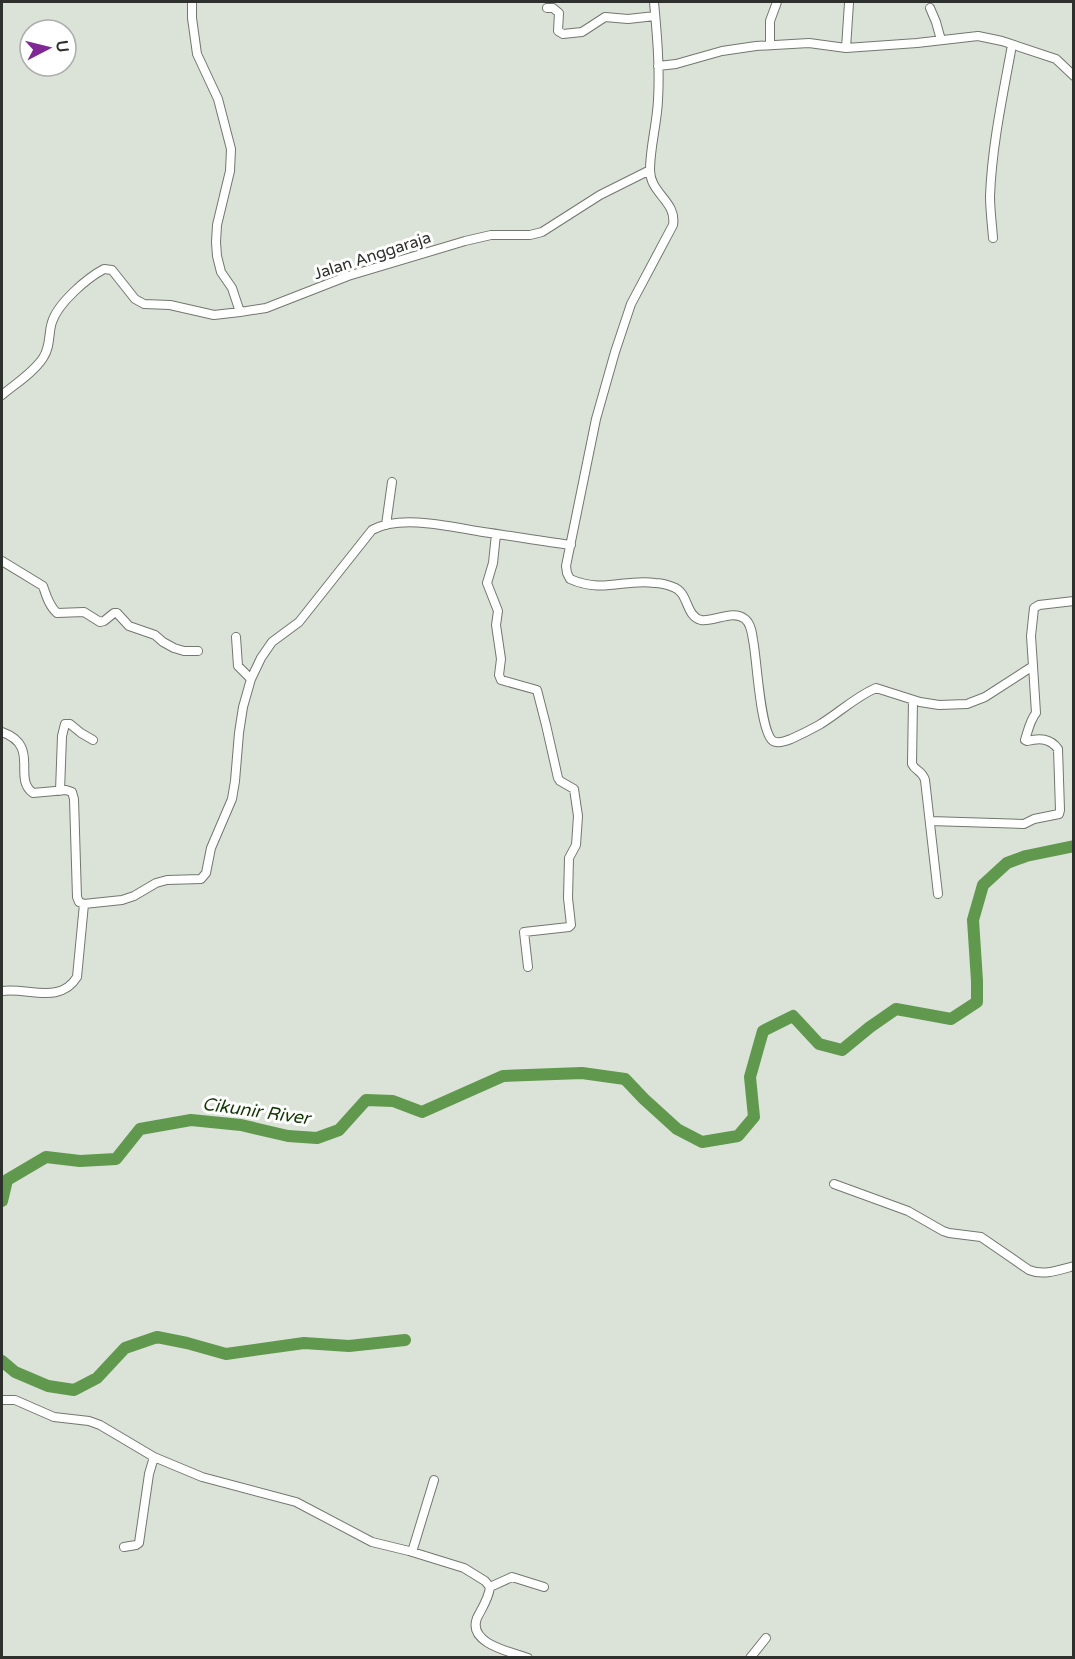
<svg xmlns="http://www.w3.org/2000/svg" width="1075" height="1659" font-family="'Varela Round',sans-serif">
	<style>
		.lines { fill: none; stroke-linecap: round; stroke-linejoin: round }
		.river { stroke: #60984d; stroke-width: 12 }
		.minor-casing { stroke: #71786e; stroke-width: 10 }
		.minor { stroke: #fff; stroke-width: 8 }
		.labels { text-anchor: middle; stroke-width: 6; stroke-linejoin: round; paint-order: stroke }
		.street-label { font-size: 16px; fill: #2d302c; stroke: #fff }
		.water-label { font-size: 18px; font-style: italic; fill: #133903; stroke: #fff }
	</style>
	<rect width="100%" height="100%" fill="#dbe3d8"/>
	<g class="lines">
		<!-- river -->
		<path class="river" d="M 2,1201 L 7,1180 L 46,1157 L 80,1161 L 116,1159 L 140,1129 L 191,1120 L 241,1125 L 288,1136 L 317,1138 L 339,1130 L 366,1100 L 393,1101 L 422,1112 L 503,1076 L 582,1073 L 625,1079 L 644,1099 L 677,1129 L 702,1142 L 738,1136 L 754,1117 L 750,1077 L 763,1031 L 793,1016 L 819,1044 L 842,1050 L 870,1027 L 896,1009 L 951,1019 L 977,1002 L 977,981 L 973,920 L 983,885 L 1007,863 L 1026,856 L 1074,846
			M 2,1361 L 15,1372 L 48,1386 L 74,1390 L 97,1378 L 125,1348 L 157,1337 L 187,1343 L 226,1354 L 304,1343 L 349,1346 L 405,1340"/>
		<!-- minor casing -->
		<g class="minor-casing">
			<path id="minor" d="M 192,2 L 192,18 L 197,54 L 218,99 L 231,149 L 230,171 L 217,225 L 216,242 L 217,256 L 221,272 L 232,288 L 240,312
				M 547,8 L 553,8 L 559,13 L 558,31 L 563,34 L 582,32 L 605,17 L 628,19 L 655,16
				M 930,8 L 936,22 L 941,40
				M 770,45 L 770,21 L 777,2
				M 846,48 L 849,3
				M 658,66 L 676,64 L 722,51 L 756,46 L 809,43 L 846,48 L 917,43 L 978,36 L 1002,41 L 1056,59 L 1074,76
				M 650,170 C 650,194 677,201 673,225 L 631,304 L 615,352 L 596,419 L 566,566 L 567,573 L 570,579 C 604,594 625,578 655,583 C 661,583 668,585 673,587 C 689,592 685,616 701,620 C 715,622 733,609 745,619 C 751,624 752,633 753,640 C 757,659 760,732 773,741 C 778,744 786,741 791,739 C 800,735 810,730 819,725 C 839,713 855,697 876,688 L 920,702 L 939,705 L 967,704 L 985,697 L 1033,666 L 1031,636 L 1034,608 L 1039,605 L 1074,601
				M 993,238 C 992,224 990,210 990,196 C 992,145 1003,95 1012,45
				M 2,395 C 15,384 33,373 43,358 C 51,346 48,334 52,322 C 58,303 87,278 104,269 L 112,270 L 135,299 L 144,304 L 170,305 L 214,315 L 240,312 L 266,308 L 348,276 L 465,241 L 491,235 L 530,235 L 542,232 L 600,195 L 650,170 C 650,147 657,124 658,100 C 660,67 657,35 654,2
				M 386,525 L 392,482
				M 496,534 L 493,563 L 487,583 L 498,611 L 496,625 L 501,659 L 499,675 L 501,680 L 537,690 L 546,725 L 558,778 L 560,781 L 574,789 L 578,816 L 576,845 L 569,858 L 568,898 L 571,925 L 569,927 L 524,932 L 528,967
				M 2,561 L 43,586 C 46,595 49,606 57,613 L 84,612 L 100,622 L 104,621 L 114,613 L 117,613 L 129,626 L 155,635 L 163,642 L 174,648 L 184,651 L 198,651
				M 236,637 L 238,666 L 251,679
				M 913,700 L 912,764 C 915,771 922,770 925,780 L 938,894
				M 2,732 C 41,746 12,778 33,793 L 66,790 L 72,792 L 74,799 L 77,897 L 79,902 L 84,904 L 122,900 L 134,896 L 156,883 L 167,880 L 201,879 L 206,873 L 211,848 L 232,799 L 235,781 L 239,733 L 243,707 L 251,679 L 261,658 L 272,642 L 299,622 L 372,530 C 401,514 451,527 483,532 C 512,536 541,541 571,545
				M 60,791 L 62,736 L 65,724 L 70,724 L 81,733 L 93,740
				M 930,821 L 1024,824 L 1034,819 L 1059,814 L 1060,810 L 1058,749 C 1050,738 1040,738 1027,741 L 1025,740 C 1028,731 1030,720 1036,713 L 1033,666
				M 2,991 C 27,987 60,1005 77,977 L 84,904
				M 834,1184 L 908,1211 L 943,1231 L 949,1233 L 981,1237 L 1029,1270 C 1044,1276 1059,1270 1074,1266
				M 2,1400 L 15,1400 L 54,1417 L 89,1421 L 100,1425 L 154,1457 L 202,1477 L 296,1502 L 372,1542 L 409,1551 L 464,1568 L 485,1581 L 490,1587 C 489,1598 482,1608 477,1618 C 467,1644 512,1652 528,1658
				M 124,1547 L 136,1545 L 139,1543 L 149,1474 L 154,1457
				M 412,1552 L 434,1480
				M 490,1587 L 512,1577 L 544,1587
				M 750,1658 L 766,1638"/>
		</g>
		<!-- minor -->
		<use href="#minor" class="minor"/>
	</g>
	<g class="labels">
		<!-- street labels -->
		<g class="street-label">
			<text transform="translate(372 255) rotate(-18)" y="6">Jalan Anggaraja</text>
		</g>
		<!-- water labels -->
		<g class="water-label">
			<text transform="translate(256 1111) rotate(8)" y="6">Cikunir River</text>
		</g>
	</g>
	<!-- border -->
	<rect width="1075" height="1659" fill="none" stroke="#2d302c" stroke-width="6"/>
	<!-- north arrow -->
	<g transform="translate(48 48) rotate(83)"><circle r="28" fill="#ffffff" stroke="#abacab" stroke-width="1.5"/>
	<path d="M0-4.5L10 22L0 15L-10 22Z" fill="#7e2795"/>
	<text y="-9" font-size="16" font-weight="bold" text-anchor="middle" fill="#2d302c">U</text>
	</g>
</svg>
